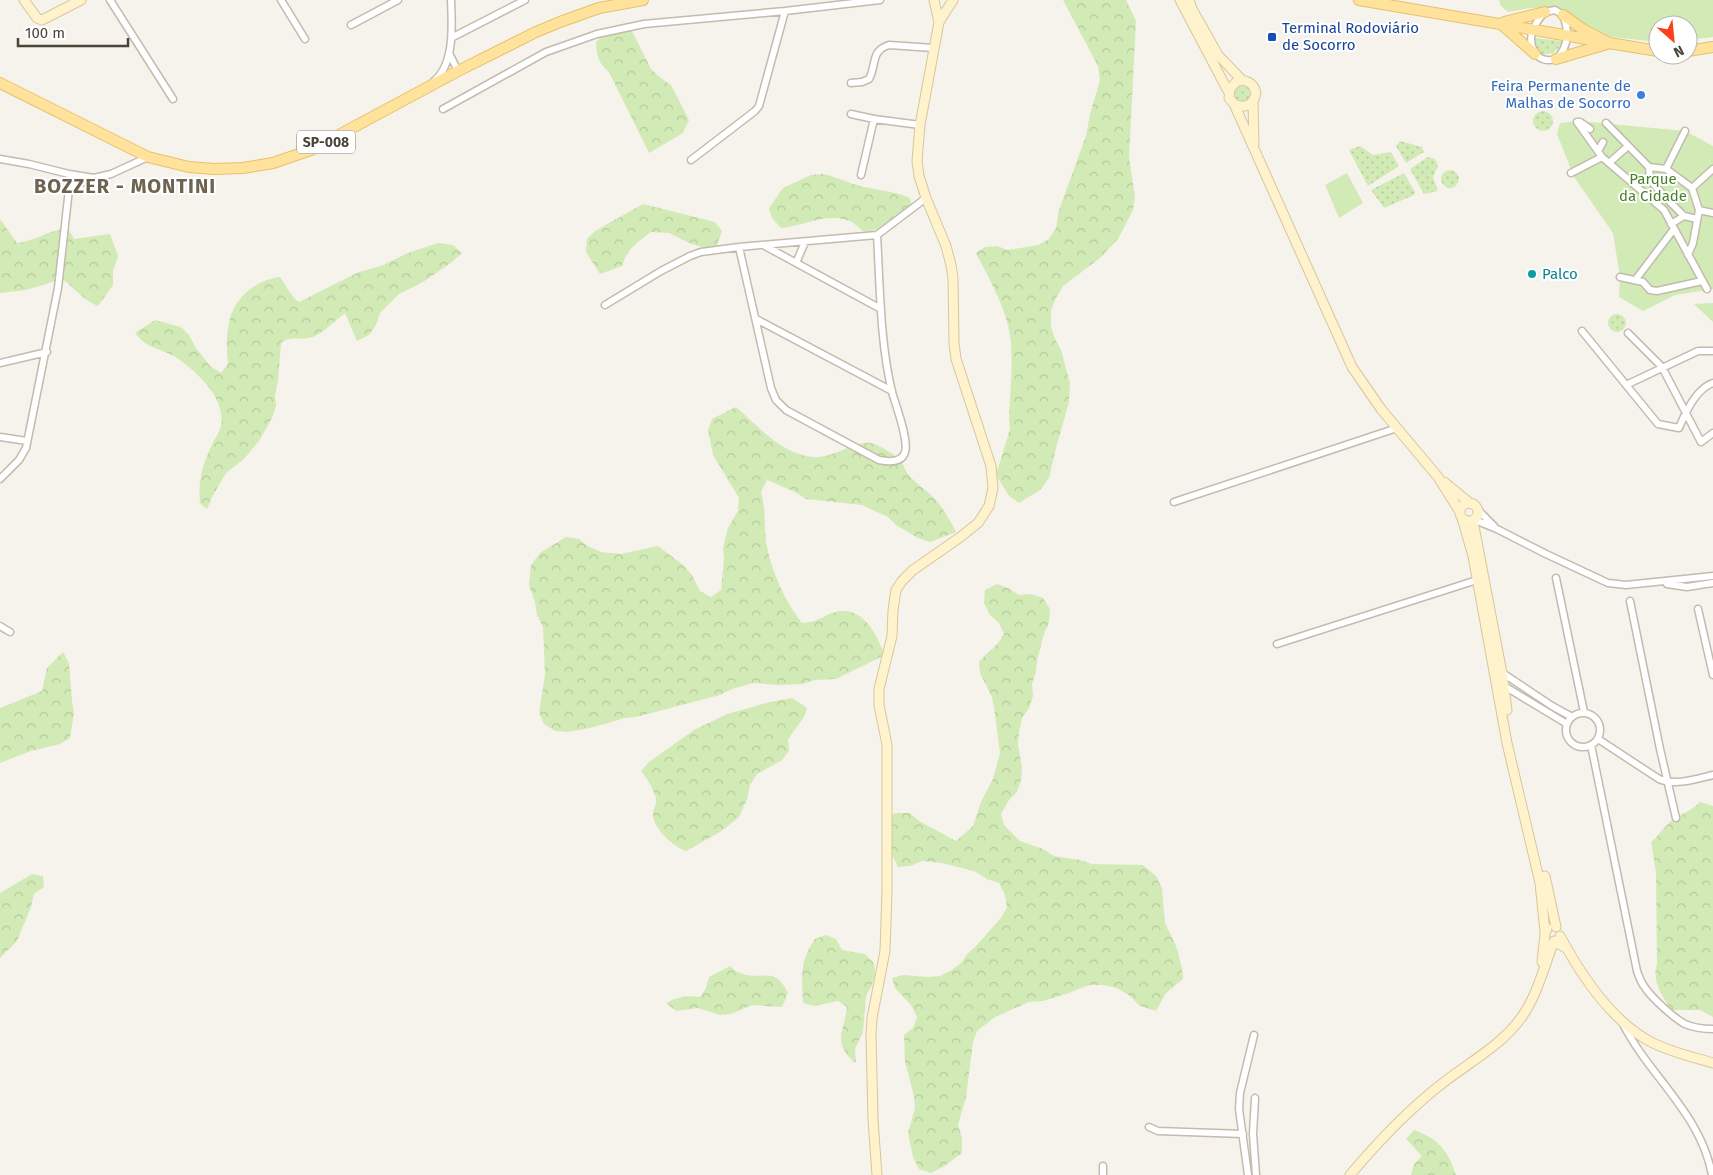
<svg xmlns="http://www.w3.org/2000/svg" width="1713" height="1175" font-family="'Fira Sans',sans-serif">
	<style>
		.grass { fill: url(#grass-dots) }
		.forest { fill: url(#forest-crowns) }
		.park { fill: #d2eab5 }
		.lines { fill: none; stroke-linecap: round; stroke-linejoin: round }
		.street-casing { stroke: #c2bbae; stroke-width: 9 }
		.secondary-casing { stroke: #d6c79b; stroke-width: 11 }
		.primary-casing { stroke: #e6c16a; stroke-width: 12 }
		.street { stroke: #fff; stroke-width: 6 }
		.secondary { stroke: #fff3cd; stroke-width: 9 }
		.primary { stroke: #ffe39c; stroke-width: 10 }
		.transit-dot { fill: #1a4fb4; stroke: #fff; stroke-width: 2 }
		.shop-dot { fill: #3f7fe0; stroke: #fff; stroke-width: 2 }
		.culture-dot { fill: #0f9aa8; stroke: #fff; stroke-width: 2 }
		.labels { text-anchor: middle; stroke-width: 4; stroke-linejoin: round; paint-order: stroke }
		.shield { fill: #fff; stroke: #817c74; stroke-width: 1 }
		.shield-label { font-size: 14px; font-weight: bold; fill: #4b4439 }
		.transit-label { font-size: 15px; fill: #164399; stroke: #fff; text-anchor: start }
		.shop-label { font-size: 15px; fill: #366cbe; stroke: #fff; text-anchor: end }
		.park-label { font-size: 15px; fill: #4a7f2a; stroke: #fff }
		.culture-label { font-size: 15px; fill: #0d838f; stroke: #fff; text-anchor: start }
		.district-label { font-size: 20px; font-weight: bold; letter-spacing: 1px; fill: #6e6250; stroke: #fff }
	</style>
	<defs>
		<pattern id="grass-dots" width="8" height="8" patternUnits="userSpaceOnUse" patternTransform="scale(1.25)"><rect width="8" height="8" fill="#d2eab5"/><path d="M2 2h.1M6 6h.1" fill="none" stroke="#b6ca9c" stroke-width="1.8" stroke-linecap="round"/></pattern>
		<pattern id="forest-crowns" width="20" height="18" patternUnits="userSpaceOnUse" patternTransform="scale(1.25)"><rect width="20" height="18" fill="#d2eab5"/><path d="M2 6a3 3 0 1 1 6 0M12 15a3 3 0 1 1 6 0" fill="none" stroke="#b6ca9c"/></pattern>
	</defs>
	<rect width="100%" height="100%" fill="#f6f3ec"/>
	<!-- grass -->
	<path class="grass" d="M 1534,38 L 1563,41 C 1556,52 1552,56 1539,53 L 1535,47 Z
		M1234 94a8 8 0 1 1 16 0a8 8 0 1 1-16 0Z
		M1533 121a10 10 0 1 1 20 0a10 10 0 1 1-20 0Z
		M 1400,141 L 1422,147 L 1424,152 L 1406,163 L 1396,146 Z
		M 1360,146 L 1373,155 L 1391,152 L 1399,166 L 1368,186 L 1349,150 Z
		M 1428,157 L 1435,159 L 1438,166 L 1433,177 L 1438,191 L 1424,194 L 1410,169 Z
		M1441 179a9 9 0 1 1 18 0a9 9 0 1 1-18 0Z
		M 1404,173 L 1415,192 L 1414,195 L 1384,208 L 1371,190 Z
		M1608 323a9 9 0 1 1 18 0a9 9 0 1 1-18 0Z"/>
	<!-- forest -->
	<path class="forest" d="M 1063,0 L 1126,0 L 1136,21 L 1129,158 L 1135,196 L 1133,210 L 1118,239 L 1100,258 L 1063,286 L 1055,300 L 1051,311 L 1051,326 L 1054,337 L 1061,350 L 1070,383 L 1069,402 L 1056,448 L 1049,478 L 1040,490 L 1019,503 L 1009,496 L 996,475 L 1010,429 L 1009,418 C 1010,393 1013,368 1011,344 C 1009,312 990,281 976,253 L 985,247 L 997,246 L 1008,250 L 1038,245 L 1049,239 L 1056,228 L 1059,210 L 1086,136 L 1090,114 L 1100,80 L 1098,66 Z
		M 624,24 L 632,31 L 651,69 L 661,78 L 671,85 L 689,120 L 683,133 L 649,153 L 609,72 C 598,62 597,57 596,42 L 613,27 Z
		M 823,174 C 833,176 842,180 853,184 C 872,190 892,190 910,198 L 913,209 C 897,221 885,229 864,232 C 860,229 856,225 852,222 C 829,211 804,226 781,228 L 772,218 L 769,208 L 783,188 L 811,175 Z
		M 643,204 L 715,222 L 722,231 L 715,251 L 689,243 L 669,233 L 651,232 C 637,243 628,247 622,266 L 600,274 L 586,252 L 587,239 L 595,231 Z
		M 0,219 L 17,243 C 36,241 48,230 68,228 L 74,239 L 110,234 L 118,256 L 114,268 L 113,269 L 113,285 L 98,306 C 84,301 75,288 62,279 L 26,290 L 0,293 Z
		M 438,243 L 453,245 L 462,253 L 452,262 L 423,282 L 399,294 L 380,313 L 376,325 L 369,335 L 357,341 L 345,313 C 334,321 322,335 309,338 C 299,340 290,336 281,343 L 278,381 L 275,395 L 276,406 L 272,418 L 259,441 L 244,459 L 226,473 L 212,497 L 207,509 L 200,503 C 198,482 202,466 211,447 C 214,440 219,433 221,426 C 226,398 197,372 177,358 C 160,347 149,351 135,333 L 155,320 L 181,327 L 189,335 L 196,348 L 210,366 L 221,373 L 228,364 C 227,352 226,340 228,328 C 231,301 253,280 280,277 C 287,286 290,296 299,302 L 359,272 L 381,266 L 408,253 Z
		M 736,407 C 759,427 779,452 811,457 C 831,460 854,441 870,443 C 878,444 898,456 902,463 C 904,466 905,470 907,473 C 914,482 925,489 933,497 C 942,506 950,520 956,532 L 930,542 L 918,538 L 896,525 L 888,517 L 862,505 L 806,499 L 795,492 L 767,480 L 761,492 C 766,509 764,525 766,542 C 771,570 784,600 802,623 C 807,622 812,622 817,620 C 824,617 832,612 840,611 C 866,609 876,635 885,655 L 836,679 L 815,680 L 802,684 L 779,685 L 753,683 L 732,689 L 720,695 L 636,717 L 625,718 L 590,728 L 568,732 L 555,731 L 544,724 L 539,712 L 545,675 L 543,627 L 537,615 L 535,602 L 529,585 L 531,565 L 540,553 L 566,537 L 579,539 L 588,546 L 601,552 L 621,554 L 658,546 L 683,565 L 692,575 L 700,591 L 711,597 L 721,590 L 724,559 L 723,548 L 728,528 L 738,511 L 739,498 L 713,455 L 708,430 L 712,419 Z
		M 997,584 L 1008,588 L 1019,595 L 1031,594 L 1043,598 L 1050,609 L 1049,622 L 1044,634 L 1037,660 L 1036,672 L 1032,684 L 1033,696 L 1029,708 L 1022,718 L 1019,732 L 1018,745 L 1022,767 L 1021,780 L 1017,792 L 1009,800 L 1001,814 L 1004,825 L 1020,841 L 1043,849 L 1054,856 L 1080,860 L 1092,864 L 1143,865 L 1156,876 L 1162,888 L 1165,923 L 1176,946 L 1182,968 L 1183,979 L 1166,993 L 1156,1011 L 1140,1006 L 1130,996 L 1117,988 L 1103,985 L 1089,985 L 1066,994 L 1043,1001 L 1029,1002 L 995,1017 L 977,1031 L 973,1042 L 966,1097 L 958,1125 L 962,1138 L 962,1153 L 943,1167 L 931,1173 L 919,1169 L 913,1157 L 908,1133 L 915,1108 L 914,1096 L 905,1062 L 904,1035 L 913,1028 L 917,1017 L 911,1005 L 895,988 L 892,978 L 903,975 L 928,977 L 940,976 L 952,970 L 961,963 L 968,953 L 976,946 L 1000,919 L 1007,908 L 1005,895 L 999,883 L 987,879 L 974,871 L 942,863 L 922,861 L 910,866 L 898,867 L 886,842 L 885,816 L 896,813 L 910,813 L 919,821 L 956,841 L 973,826 L 981,802 L 993,779 L 1000,753 L 994,707 L 992,697 L 980,673 L 979,662 C 988,651 997,647 1004,634 L 999,623 L 990,615 L 984,603 L 985,590 Z
		M 63,652 L 69,663 L 72,701 L 74,713 L 70,738 L 60,744 L 31,751 L 0,763 L 0,708 L 42,691 L 47,668 Z
		M 792,698 L 807,708 L 804,717 L 788,739 L 789,751 L 782,760 L 757,774 L 750,785 L 747,799 L 739,817 L 720,832 L 686,851 C 674,848 652,827 653,814 C 653,808 657,805 656,799 C 653,788 648,780 641,771 L 649,762 L 694,730 L 727,714 L 770,702 Z
		M 1700,802 L 1713,806 L 1713,1017 L 1700,1010 L 1671,1010 C 1663,996 1651,981 1657,964 L 1656,872 L 1651,842 C 1658,837 1663,828 1670,822 C 1680,814 1692,811 1700,802 Z
		M 32,874 L 43,876 L 44,887 L 34,894 L 31,907 L 17,941 L 0,958 L 0,893 Z
		M 826,935 L 836,939 L 842,950 L 865,954 L 874,963 L 875,974 L 872,985 L 866,996 L 863,1032 L 855,1049 L 856,1062 L 854,1062 C 832,1042 844,1032 847,1007 L 838,1001 L 814,1006 L 803,1003 C 802,976 799,962 815,939 Z
		M 730,966 C 733,969 736,972 740,973 C 762,982 774,964 788,993 L 782,1007 L 752,1005 L 731,1014 L 720,1015 L 698,1008 L 676,1011 L 666,1003 C 678,997 686,995 700,997 L 706,988 L 709,977 Z
		M 1414,1130 C 1439,1139 1448,1151 1456,1175 L 1411,1175 L 1414,1164 L 1422,1156 L 1406,1139 Z"/>
	<!-- park -->
	<path class="park" d="M 1499,0 L 1713,0 L 1713,37 L 1688,40 L 1688,25 L 1658,25 L 1658,42 L 1612,37 L 1594,33 L 1547,8 L 1531,8 L 1508,12 L 1501,6 Z
		M 1579,121 L 1685,131 L 1713,146 L 1713,289 L 1675,295 L 1643,311 L 1619,297 L 1620,277 L 1613,233 L 1574,177 L 1557,134 L 1560,123 Z
		M 1347,173 L 1363,203 L 1339,218 L 1325,185 Z
		M 1713,303 L 1713,322 L 1694,304 Z"/>
	<g class="lines">
		<!-- street casing -->
		<g class="street-casing">
			<path id="street" d="M 110,0 L 173,99
				M 281,0 L 305,39
				M 1555,10 L 1563,15 C 1569,31 1569,47 1556,59 C 1536,65 1527,45 1533,29 C 1536,23 1540,17 1545,12 Z
				M 351,25 L 398,0
				M 453,37 L 525,0
				M 449,53 L 458,71
				M 434,81 C 455,64 452,24 451,0
				M 851,83 L 862,82 L 869,79 C 877,65 870,51 889,45 L 933,48
				M 443,109 L 546,52 L 597,34 L 644,24 L 785,11 L 880,0
				M 851,114 L 874,119 L 920,125
				M 1580,122 L 1590,129
				M 1606,123 L 1649,167 L 1666,169
				M 1685,131 L 1666,169 L 1692,188
				M 1598,151 L 1603,142
				M 1602,157 L 1664,210 L 1707,289
				M 0,159 L 29,164 L 69,174 L 94,178 L 111,174 L 148,157
				M 691,160 L 755,111 L 759,106 L 785,11
				M 1609,163 L 1628,146
				M 1649,167 L 1650,180 L 1666,198 L 1684,216 L 1697,219
				M 1571,173 L 1602,157 L 1577,122
				M 861,175 L 874,119
				M 1699,210 L 1692,188 L 1713,169
				M 1671,224 L 1684,216
				M 765,246 L 881,309
				M 739,247 L 771,388 L 776,400 L 786,410 L 879,460 C 889,462 902,463 905,452 C 909,440 896,406 892,392 C 880,342 880,286 877,235 L 926,198
				M 1688,255 L 1693,243 L 1699,210 L 1713,213
				M 796,263 L 805,242
				M 1620,277 L 1643,282 L 1650,290 L 1657,291 L 1702,281
				M 1636,279 L 1674,229
				M 605,305 L 661,271 L 690,256 L 701,252 L 739,247 L 877,235
				M 756,319 L 892,391
				M 1582,331 L 1658,424 L 1679,428 C 1685,413 1697,388 1713,383
				M 1628,333 L 1662,367 L 1701,442 L 1713,433
				M 0,363 L 47,352
				M 1626,385 L 1698,351 L 1713,351
				M 0,437 L 27,441
				M 0,479 L 19,460 L 26,448 L 58,288 L 69,189 L 75,185 L 94,178
				M 1174,502 L 1397,428
				M 1478,510 L 1494,526
				M 1475,520 L 1497,529 L 1546,554 L 1608,583 L 1626,585 L 1713,576
				M 1556,578 L 1584,712
				M 1667,584 L 1687,587 L 1713,583
				M 1630,601 L 1660,749 L 1676,818
				M 1698,609 L 1713,675
				M 0,626 L 10,632
				M 1277,644 L 1477,580
				M 1501,672 L 1552,706 L 1572,717
				M 1501,684 L 1567,724
				M1566 730a17 17 0 1 1 34 0a17 17 0 1 1-34 0Z
				M 1598,739 L 1659,779 C 1676,786 1696,779 1713,775
				M 1591,745 L 1637,971 C 1639,977 1642,984 1646,989 C 1654,1000 1674,1018 1685,1024 C 1694,1028 1704,1029 1713,1029
				M 1623,1024 C 1650,1077 1701,1114 1712,1175
				M 1255,1098 L 1253,1134 L 1256,1175
				M 1149,1127 L 1158,1131 L 1243,1134
				M 1103,1166 L 1103,1175
				M 1248,1175 L 1239,1109 L 1240,1093 L 1254,1035"/>
		</g>
		<!-- secondary casing -->
		<g class="secondary-casing">
			<path id="secondary" d="M 24,0 L 37,18 L 42,20 L 81,0
				M 934,0 L 939,22
				M 1180,0 L 1229,93
				M 1189,0 L 1192,9 L 1218,55 L 1242,80
				M 1253,102 L 1254,144
				M 1234,104 C 1245,109 1254,105 1256,93 C 1254,83 1246,79 1237,81 L 1230,89 L 1229,98 L 1234,104 L 1352,367 L 1381,409 L 1438,477 L 1460,512
				M 1444,482 L 1471,504
				M1460 512a9 9 0 1 1 18 0a9 9 0 1 1-18 0Z
				M 1462,518 L 1473,556 L 1507,743 L 1540,883 L 1545,932
				M 1473,521 L 1502,673 L 1507,710
				M 1545,876 L 1556,927
				M 1560,936 C 1581,975 1611,1021 1651,1042 C 1670,1052 1693,1057 1713,1063
				M 1542,962 L 1545,934 L 1547,928
				M 877,1175 L 873,1120 L 871,1036 L 872,1018 L 885,951 L 887,892 L 887,745 L 879,705 L 879,689 L 892,636 L 893,610 L 896,590 L 902,581 L 913,570 L 959,538 L 978,523 L 989,506 L 993,488 L 991,466 L 956,359 L 954,343 L 953,278 L 951,265 L 946,246 L 926,198 L 919,176 L 917,161 L 920,125 L 939,22 L 953,0
				M 1350,1175 C 1377,1143 1406,1112 1439,1086 C 1466,1064 1500,1047 1521,1018 C 1537,996 1544,967 1554,941 L 1566,948"/>
		</g>
		<!-- primary casing -->
		<g class="primary-casing">
			<path id="primary" d="M 1359,0 C 1443,15 1526,28 1609,43
				M 1563,15 L 1584,30 L 1609,43 L 1658,51
				M 1504,22 L 1545,12
				M 1501,24 L 1535,54
				M 1688,51 L 1713,47
				M 1556,59 L 1607,44
				M 0,83 L 148,157 L 189,167 L 214,169 L 243,168 L 273,163 L 311,150 L 458,71 L 536,32 L 560,22 L 599,8 L 643,0"/>
		</g>
		<!-- street -->
		<use href="#street" class="street"/>
		<!-- secondary -->
		<use href="#secondary" class="secondary"/>
		<!-- primary -->
		<use href="#primary" class="primary"/>
	</g>
	<!-- markers -->
	<rect class="transit-dot" x="1267" y="32" width="10" height="10" rx="2.5"/>
	<circle class="shop-dot" cx="1641" cy="95" r="5"/>
	<circle class="culture-dot" cx="1532" cy="274" r="5"/>
	<g class="labels">
		<!-- shield labels -->
		<rect class="shield" x="297" y="130.5" width="58" height="23" rx="4"/>
		<g class="shield-label">
			<text x="326" y="147">SP-008</text>
		</g>
		<!-- transit labels -->
		<g class="transit-label">
			<text x="1282" y="33">Terminal Rodoviário<tspan x="1282" dy="17">de Socorro</tspan></text>
		</g>
		<!-- shop labels -->
		<g class="shop-label">
			<text x="1631" y="91">Feira Permanente de<tspan x="1631" dy="17">Malhas de Socorro</tspan></text>
		</g>
		<!-- park labels -->
		<g class="park-label">
			<text x="1653" y="184">Parque<tspan x="1653" dy="17">da Cidade</tspan></text>
		</g>
		<!-- culture labels -->
		<g class="culture-label">
			<text x="1542" y="279">Palco</text>
		</g>
		<!-- district labels -->
		<g class="district-label">
			<text x="125" y="193">BOZZER - MONTINI</text>
		</g>
	</g>
	<!-- north arrow -->
	<g transform="translate(1673 40) rotate(153)"><circle r="24" fill="#ffffff" stroke="#b7b4b0"/>
	<path d="M0-4L9 19L0 12L-9 19Z" fill="#fc3f1d"/>
	<text y="-8" font-size="14" font-weight="bold" text-anchor="middle" fill="#4b4439">N</text>
	</g>
	<!-- scale -->
	<path d="M18 38v8h110v-8" fill="none" stroke="#4b4439" stroke-width="2.5"/>
	<text x="25" y="38" font-size="15" fill="#4b4439" stroke="#ffffff" stroke-width="4" paint-order="stroke">100 m</text>
</svg>
